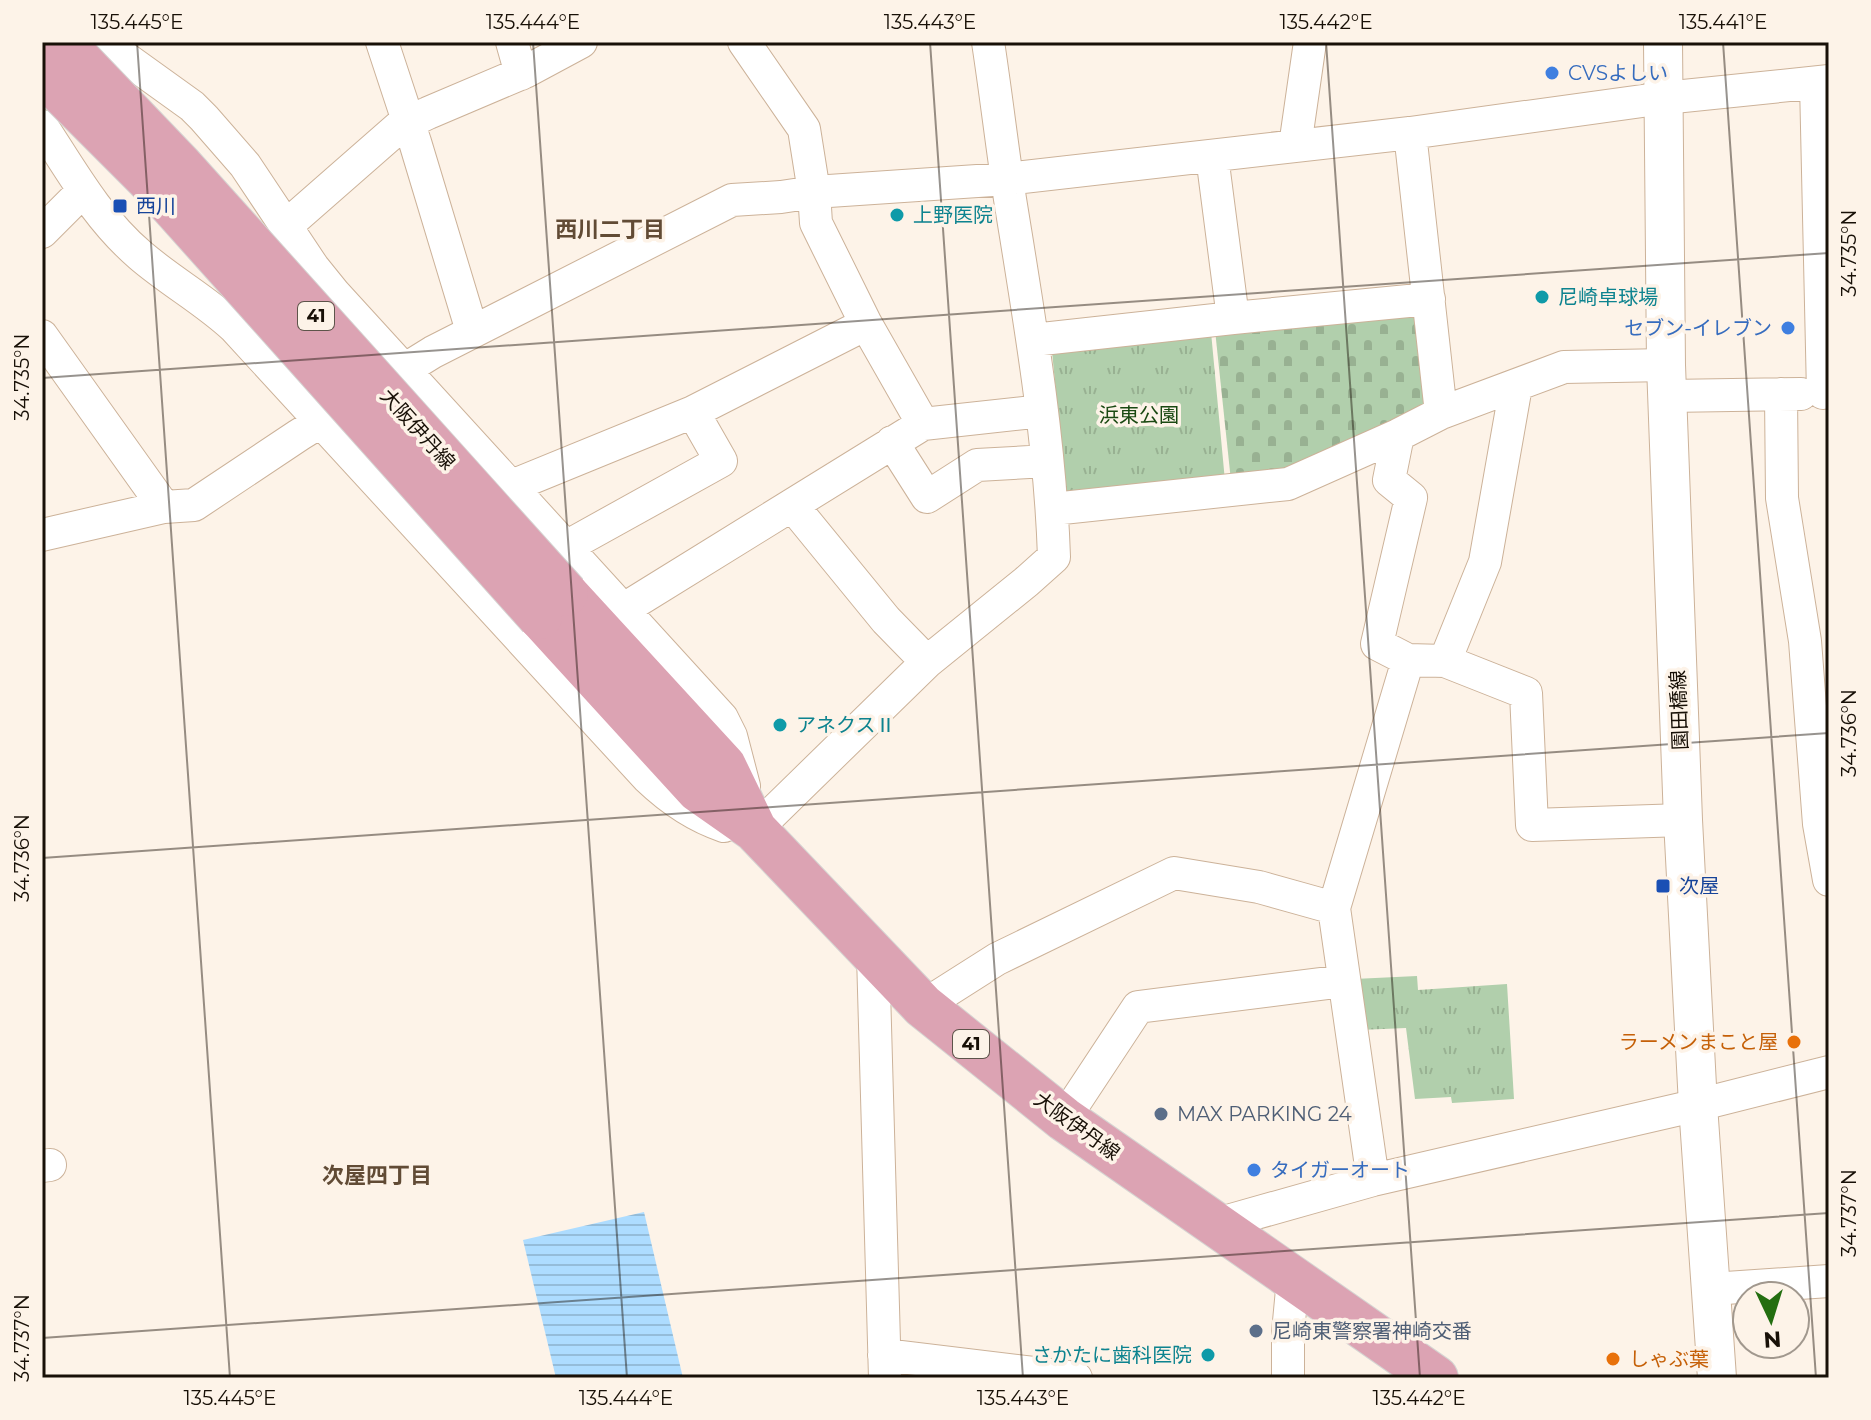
<svg xmlns="http://www.w3.org/2000/svg" width="1871" height="1420" font-family="Montserrat,'Noto Sans JP',sans-serif">
	<style>
		.grass { fill: url(#grass-tufts) }
		.cemetery { fill: url(#cemetery-stones) }
		.water { fill: url(#water-rules) }
		.lines { fill: none; stroke-linecap: round; stroke-linejoin: round }
		.minor-casing { stroke: #ccb299; stroke-width: 34 }
		.tertiary-casing { stroke: #ccb299; stroke-width: 40 }
		.primary-casing { stroke: #d5d4d2; stroke-width: 46 }
		.minor { stroke: #fff; stroke-width: 32 }
		.tertiary { stroke: #fff; stroke-width: 38 }
		.primary { stroke: #dca3b3; stroke-width: 44 }
		.primary-bridge-casing { stroke: #d5d4d2; stroke-width: 46; stroke-linecap: butt }
		.primary-bridge { stroke: #dca3b3; stroke-width: 44 }
		.ticks { fill: none; stroke: #181007; stroke-width: 2; stroke-opacity: 0.45 }
		.shop-dot { fill: #3f7fe0; stroke: #fdf3e8; stroke-width: 3 }
		.transit-dot { fill: #1a4fb4; stroke: #fdf3e8; stroke-width: 3 }
		.culture-dot { fill: #0f9aa8; stroke: #fdf3e8; stroke-width: 3 }
		.food-dot { fill: #e8710a; stroke: #fdf3e8; stroke-width: 3 }
		.service-dot { fill: #5c6f8a; stroke: #fdf3e8; stroke-width: 3 }
		.labels { text-anchor: middle; stroke-width: 7; stroke-linejoin: round; paint-order: stroke }
		.shield { fill: #fdf3e8; stroke: #5d544a; stroke-width: 2 }
		.shield-label { font-size: 18px; font-weight: bold; fill: #181007 }
		.shop-label { font-size: 20px; fill: #366cbe; stroke: #fdf3e8; text-anchor: start }
		.transit-label { font-size: 20px; fill: #164399; stroke: #fdf3e8; text-anchor: start }
		.culture-label { font-size: 20px; fill: #0d838f; stroke: #fdf3e8; text-anchor: start }
		.park-label { font-size: 20px; fill: #1a4912; stroke: #fdf3e8 }
		.street-label { font-size: 20px; fill: #181007; stroke: #fdf3e8 }
		.food-label { font-size: 20px; fill: #c56008; stroke: #fdf3e8; text-anchor: end }
		.service-label { font-size: 20px; fill: #4e5e75; stroke: #fdf3e8; text-anchor: start }
		.neighbourhood-label { font-size: 22px; font-weight: bold; fill: #614b35; stroke: #fdf3e8 }
		.neatline { fill: none; stroke: #181007; stroke-width: 3 }
		.ticks-label { font-size: 20px; text-anchor: middle; fill: #181007 }
	</style>
	<defs>
		<pattern id="grass-tufts" width="24" height="20" patternUnits="userSpaceOnUse" patternTransform="scale(2)"><rect width="24" height="20" fill="#b1cfac"/><path d="M3 7l-1-3M5 7V3M7 7l1-3M15 17l-1-3M17 17v-4M19 17l1-3" fill="none" stroke="#98b192"/></pattern>
		<pattern id="cemetery-stones" width="16" height="16" patternUnits="userSpaceOnUse" patternTransform="scale(2)"><rect width="16" height="16" fill="#b1cfac"/><path d="M2 7V4a2 2 0 0 1 4 0v3zM10 15v-3a2 2 0 0 1 4 0v3z" fill="#98b192"/></pattern>
		<pattern id="water-rules" width="6" height="5" patternUnits="userSpaceOnUse" patternTransform="scale(2)"><rect width="6" height="5" fill="#addcff"/><path d="M0 2.5h6" fill="none" stroke="#94bcd9"/></pattern>
	</defs>
	<rect width="100%" height="100%" fill="#fdf3e8"/>
	<!-- grass -->
	<path class="grass" d="M 1211,332 L 1225,481 L 1066,499 L 1052,351 Z
		M 1417,976 L 1418,990 L 1507,984 L 1514,1099 L 1452,1103 L 1451,1097 L 1415,1099 L 1406,1028 L 1360,1030 L 1354,979 Z"/>
	<!-- cemetery -->
	<path class="cemetery" d="M 1413,308 L 1432,402 L 1286,475 L 1231,481 L 1215,330 Z"/>
	<!-- water -->
	<path class="water" d="M 644,1212 L 683,1378 L 556,1378 L 523,1240 Z"/>
	<g class="lines">
		<!-- minor casing -->
		<g class="minor-casing">
			<path id="minor" d="M 103,42 L 192,106 L 204,118 L 245,165 L 313,267 L 334,293 L 722,718 L 731,736 L 744,786
				M 382,42 L 415,142 L 472,331
				M 512,42 L 521,74
				M 744,42 L 804,129 L 814,192 L 816,223 L 866,324 L 923,424
				M 1816,83 L 1823,393
				M 42,126 C 72,172 98,219 140,255 C 170,281 205,300 234,327 L 648,778 C 670,799 694,816 724,826
				M 1410,133 L 1441,413
				M 1295,146 L 1310,42
				M 1212,156 L 1233,318
				M 286,226 L 399,127 L 428,113 L 527,71 L 581,42
				M 42,232 L 83,191
				M 42,336 L 164,507
				M 1033,340 L 1233,318 L 1429,299
				M 1781,394 L 1782,498 L 1805,641 L 1819,824 L 1829,880
				M 1668,396 L 1801,394
				M 1398,435 L 1389,480 L 1411,498 L 1377,644 L 1408,660 L 1445,661 L 1526,693 L 1532,825 L 1683,820
				M 892,442 L 927,497 L 977,465 L 1047,461
				M 512,486 L 693,412 L 866,324
				M 792,505 L 886,620 L 927,662
				M 1053,509 L 1288,484 L 1398,435 L 1441,413 L 1564,367 L 1666,365
				M 42,535 L 164,507 L 194,505 L 299,435 L 433,352 L 732,200 L 781,197 L 814,192 L 1007,179 L 1410,133 L 1664,98 L 1829,81
				M 566,547 L 721,461 L 693,412
				M 624,609 L 923,424 L 1042,411
				M 1445,661 L 1485,562 L 1516,386
				M 755,830 L 927,662 L 1026,582 L 1054,557 C 1050,437 1029,317 1010,199 C 1002,147 996,94 988,42
				M 873,955 L 885,1378
				M 923,1006 L 997,959 L 1174,873 L 1259,887 L 1334,908
				M 1064,1119 L 1138,1007 L 1344,981
				M 42,1166 L 50,1165
				M 1373,1180 L 1334,908 L 1408,660
				M 1217,1224 L 1373,1180 L 1698,1105 L 1829,1072
				M 1711,1289 L 1829,1281
				M 884,1355 L 1076,1378
				M 1288,1378 L 1288,1332 L 1293,1279"/>
		</g>
		<!-- tertiary casing -->
		<g class="tertiary-casing">
			<path id="tertiary" d="M 1663,42 L 1666,365 L 1683,820 L 1698,1105 L 1717,1378"/>
		</g>
		<!-- primary casing -->
		<g class="primary-casing">
			<path id="primary" d="M 566,594 L 724,766 L 754,828
				M 540,617 L 698,790 L 755,830 L 923,1006 L 1064,1119 L 1436,1378"/>
		</g>
		<!-- minor -->
		<use href="#minor" class="minor"/>
		<!-- tertiary -->
		<use href="#tertiary" class="tertiary"/>
		<!-- primary -->
		<use href="#primary" class="primary"/>
		<!-- primary-bridge casing -->
		<g class="primary-bridge-casing">
			<path id="primary-bridge" d="M 62,42 L 180,165 L 566,594
				M 42,73 L 149,180 L 540,617"/>
		</g>
		<!-- primary-bridge -->
		<use href="#primary-bridge" class="primary-bridge"/>
	</g>
	<!-- ticks -->
	<path class="ticks" d="M 137,42 L 230,1378M 533,42 L 627,1378M 930,42 L 1023,1378M 1326,42 L 1420,1378M 1723,42 L 1816,1378M 42,378 L 1829,253M 42,858 L 1829,733M 42,1338 L 1829,1213"/>
	<!-- markers -->
	<g class="shop-dot">
		<circle cx="1552" cy="73" r="8"/>
		<circle cx="1788" cy="328" r="8"/>
		<circle cx="1254" cy="1170" r="8"/>
	</g>
	<g class="transit-dot">
		<rect x="112" y="198" width="16" height="16" rx="4"/>
		<rect x="1655" y="878" width="16" height="16" rx="4"/>
	</g>
	<g class="culture-dot">
		<circle cx="897" cy="215" r="8"/>
		<circle cx="1542" cy="297" r="8"/>
		<circle cx="780" cy="725" r="8"/>
		<circle cx="1208" cy="1355" r="8"/>
	</g>
	<g class="food-dot">
		<circle cx="1794" cy="1042" r="8"/>
		<circle cx="1613" cy="1359" r="8"/>
	</g>
	<g class="service-dot">
		<circle cx="1161" cy="1114" r="8"/>
		<circle cx="1256" cy="1331" r="8"/>
	</g>
	<g class="labels">
		<!-- shield labels -->
		<g class="shield">
			<rect x="298" y="302" width="36" height="28" rx="6"/>
			<rect x="953" y="1030" width="36" height="28" rx="6"/>
		</g>
		<g class="shield-label">
			<text x="316" y="322">41</text>
			<text x="971" y="1050">41</text>
		</g>
		<!-- shop labels -->
		<g class="shop-label">
			<text x="1568" y="80">CVSよしい</text>
			<text x="1772" y="335" text-anchor="end">セブン-イレブン</text>
			<text x="1270" y="1177">タイガーオート</text>
		</g>
		<!-- transit labels -->
		<g class="transit-label">
			<text x="136" y="213">西川</text>
			<text x="1679" y="893">次屋</text>
		</g>
		<!-- culture labels -->
		<g class="culture-label">
			<text x="913" y="222">上野医院</text>
			<text x="1558" y="304">尼崎卓球場</text>
			<text x="796" y="732">アネクスⅡ</text>
			<text x="1192" y="1362" text-anchor="end">さかたに歯科医院</text>
		</g>
		<!-- park labels -->
		<g class="park-label">
			<text x="1139" y="422">浜東公園</text>
		</g>
		<!-- street labels -->
		<g class="street-label">
			<text transform="translate(418 429) rotate(48)" y="7">大阪伊丹線</text>
			<text transform="translate(1679 710) rotate(-92)" y="7">園田橋線</text>
			<text transform="translate(1077 1126) rotate(36)" y="7">大阪伊丹線</text>
		</g>
		<!-- food labels -->
		<g class="food-label">
			<text x="1778" y="1049">ラーメンまこと屋</text>
			<text x="1629" y="1366" text-anchor="start">しゃぶ葉</text>
		</g>
		<!-- service labels -->
		<g class="service-label">
			<text x="1177" y="1121">MAX PARKING 24</text>
			<text x="1272" y="1338">尼崎東警察署神崎交番</text>
		</g>
		<!-- neighbourhood labels -->
		<g class="neighbourhood-label">
			<text x="610" y="237">西川二丁目</text>
			<text x="377" y="1183">次屋四丁目</text>
		</g>
	</g>
	<!-- border -->
	<rect width="1871" height="1420" fill="none" stroke="#fdf3e8" stroke-width="88"/>
	<!-- north arrow -->
	<g transform="translate(1771 1320) rotate(176)"><circle r="38" fill="#fdf3e8" stroke="#a1988e" stroke-width="2"/>
	<path d="M0-6L14 30L0 20L-14 30Z" fill="#236e10"/>
	<text y="-12" font-size="22" font-weight="bold" text-anchor="middle" fill="#181007">N</text>
	</g>
	<rect x="44" y="44" width="1783" height="1332" class="neatline"/>
	<g class="ticks-label">
		<text x="137" y="29">135.445°E</text>
		<text x="533" y="29">135.444°E</text>
		<text x="930" y="29">135.443°E</text>
		<text x="1326" y="29">135.442°E</text>
		<text x="1723" y="29">135.441°E</text>
		<text transform="translate(1849 253) rotate(-90)" y="7">34.735°N</text>
		<text transform="translate(22 377) rotate(-90)" y="7">34.735°N</text>
		<text transform="translate(1849 733) rotate(-90)" y="7">34.736°N</text>
		<text transform="translate(22 858) rotate(-90)" y="7">34.736°N</text>
		<text transform="translate(1849 1213) rotate(-90)" y="7">34.737°N</text>
		<text transform="translate(22 1338) rotate(-90)" y="7">34.737°N</text>
		<text x="230" y="1405">135.445°E</text>
		<text x="626" y="1405">135.444°E</text>
		<text x="1023" y="1405">135.443°E</text>
		<text x="1419" y="1405">135.442°E</text>
	</g>
</svg>
